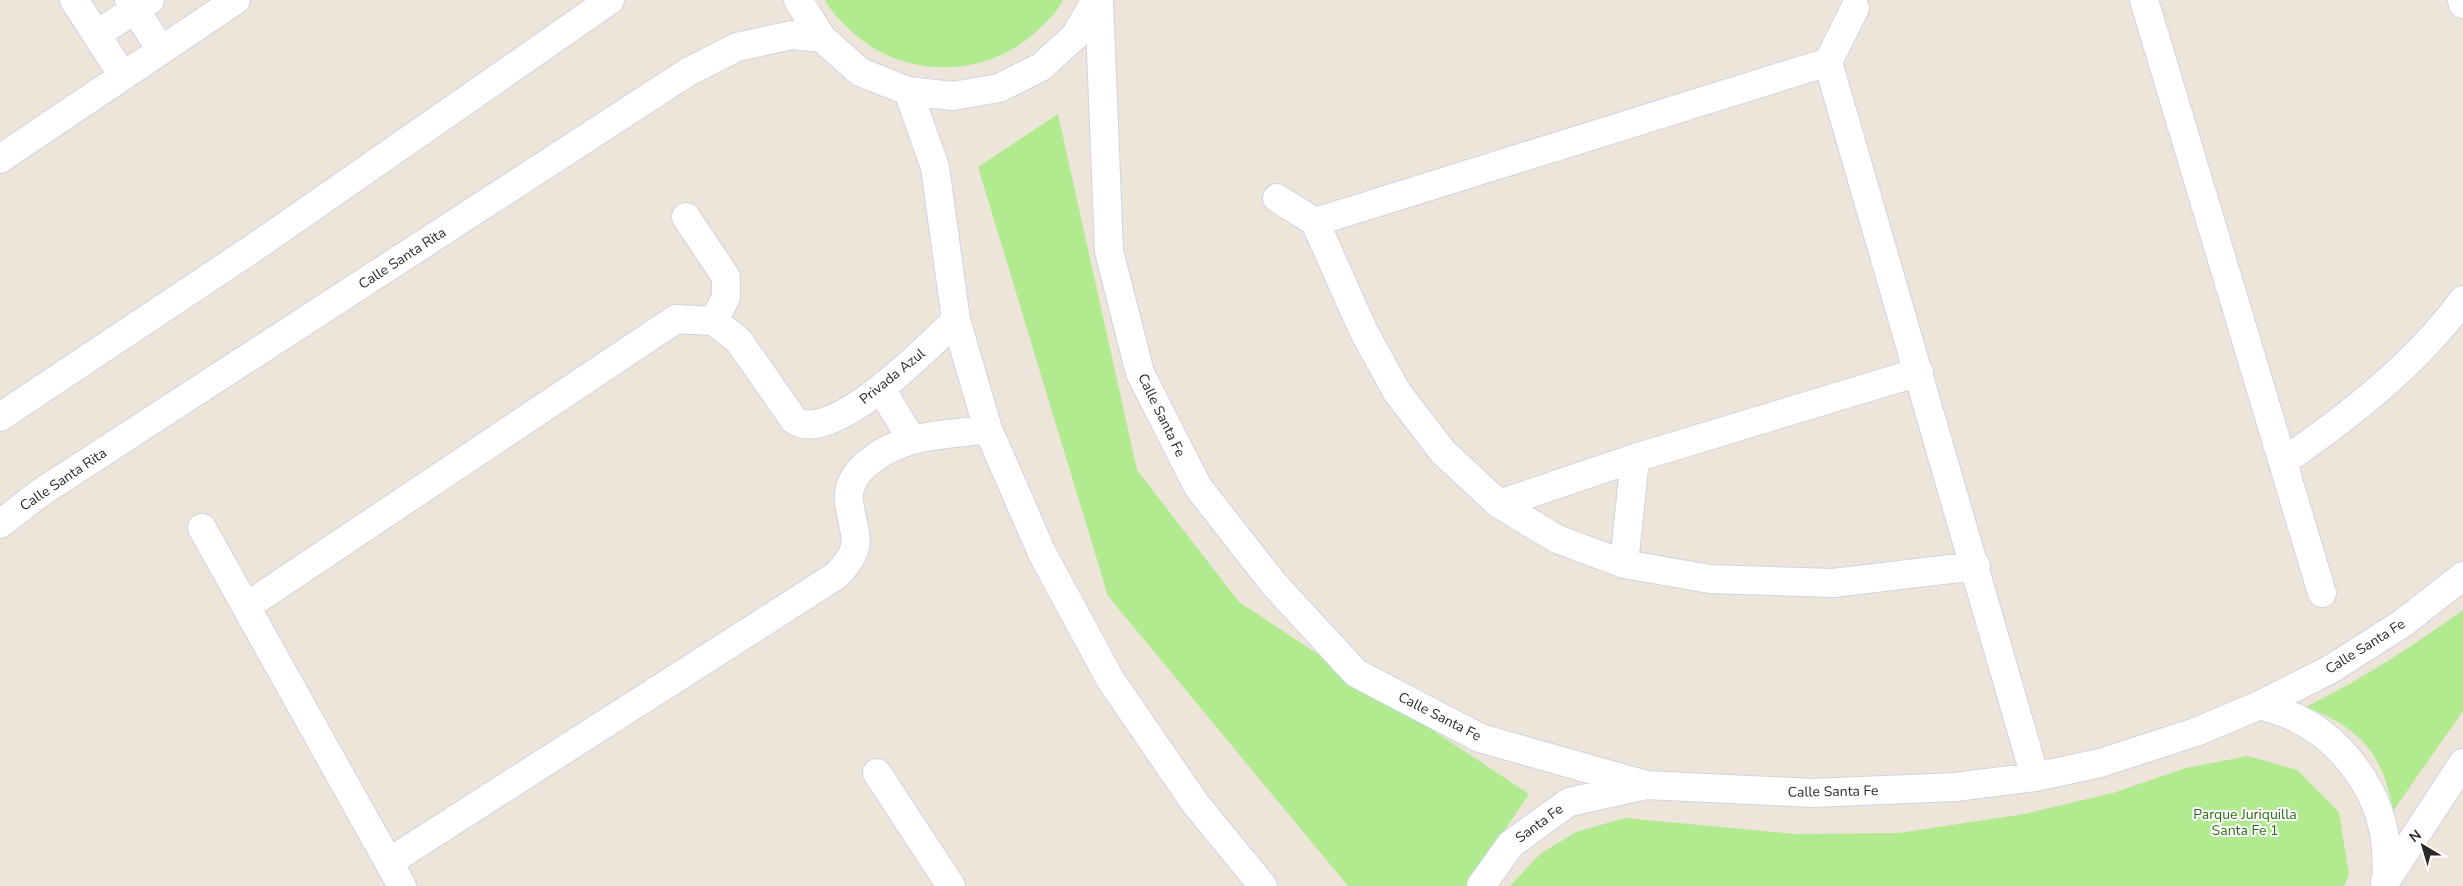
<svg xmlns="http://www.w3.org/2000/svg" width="2463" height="886" font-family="'Nunito Sans',sans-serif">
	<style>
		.green { fill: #b2ea90 }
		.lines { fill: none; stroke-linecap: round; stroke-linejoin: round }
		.street-casing { stroke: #cfd3e4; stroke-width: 30 }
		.street { stroke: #fff; stroke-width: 28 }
		.labels { text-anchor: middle; stroke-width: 4; stroke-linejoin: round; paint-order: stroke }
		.street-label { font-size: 14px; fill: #292929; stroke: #fff }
		.park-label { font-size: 14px; fill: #286e12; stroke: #fff }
	</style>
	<rect width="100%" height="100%" fill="#ede4da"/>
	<!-- green -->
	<path class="green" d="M 825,0 L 1063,0 C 1057,12 1049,20 1039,29 C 987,80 901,80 849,29 C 840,20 831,12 825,0 Z
		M 1058,114 L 1137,470 L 1239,602 L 1529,794 L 1467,886 L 1348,886 L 1108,596 L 978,167 Z
		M 2463,610 L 2463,711 L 2393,811 C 2383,753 2360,728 2306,707 C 2364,678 2410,648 2463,610 Z
		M 2248,756 L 2297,770 L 2339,812 L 2349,875 L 2344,886 L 1510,886 L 1540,854 L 1576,832 L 1625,818 L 1795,834 L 1899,833 L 2024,814 L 2113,793 L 2186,768 Z"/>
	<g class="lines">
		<!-- street casing -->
		<g class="street-casing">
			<path id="street" d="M 74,0 L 123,76
				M 129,0 L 161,50
				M 798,0 L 822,38 L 860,72 L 908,91 L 953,96 L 999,88 L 1041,67 L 1075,36 L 1096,0
				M 1099,0 L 1109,251 L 1140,373 L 1198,487 L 1273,583 L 1356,673 L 1480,738 L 1646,785 L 1813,793 L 1955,787 L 2035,777 L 2100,763 L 2196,732 L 2260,705 L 2331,669 L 2403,623 L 2463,576
				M 2144,0 L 2322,593
				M 2462,0 L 2463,4
				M 1855,8 L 1828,62 L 2035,777
				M 97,34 L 150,0
				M 908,91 L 935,167 L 956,320 L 988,429 L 1042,553 L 1110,679 L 1195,803 L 1263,886
				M 0,159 L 236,0
				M 1277,198 L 1315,222 L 1363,330 L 1397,392 L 1443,452 L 1499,504 L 1557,539 L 1624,564 L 1710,579 L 1833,583 L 1976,566
				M 686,217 L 726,277 L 726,297 L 714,321
				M 1315,222 L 1828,62
				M 881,389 L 912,440
				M 0,417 L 255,247 L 610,0
				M 2283,462 C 2349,416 2414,366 2463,300
				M 1499,504 L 1635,458 L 1919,372
				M 0,524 L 40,493 L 688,72 L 737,47 L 792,35 L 822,38
				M 202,528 L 402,886
				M 1624,564 L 1635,458
				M 247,606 L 676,319 L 714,321 L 739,341 L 794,420 C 831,447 929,346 956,320
				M 2260,705 C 2272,709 2285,712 2296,718 C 2342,740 2379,790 2385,840 C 2387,852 2386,866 2387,878
				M 877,773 L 951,886
				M 389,862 L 837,575 C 866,544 854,538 849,502 C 845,470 885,448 912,440 C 936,434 963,433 988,429
				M 2385,882 L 2463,763
				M 1481,886 L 1511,844 L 1569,802 L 1642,786"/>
		</g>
		<!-- street -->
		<use href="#street" class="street"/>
	</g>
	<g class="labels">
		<!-- street labels -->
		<g class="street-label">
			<text transform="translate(402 258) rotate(-33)" y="5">Calle Santa Rita</text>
			<text transform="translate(892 376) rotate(-39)" y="5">Privada Azul</text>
			<text transform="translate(1162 415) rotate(64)" y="5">Calle Santa Fe</text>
			<text transform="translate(63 479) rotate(-34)" y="5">Calle Santa Rita</text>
			<text transform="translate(2365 646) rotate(-32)" y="5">Calle Santa Fe</text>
			<text transform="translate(1440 716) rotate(27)" y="5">Calle Santa Fe</text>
			<text transform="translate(1833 791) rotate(-1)" y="5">Calle Santa Fe</text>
			<text transform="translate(1539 823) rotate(-36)" y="5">Santa Fe</text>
		</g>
		<!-- park labels -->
		<g class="park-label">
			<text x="2245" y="819">Parque Juriquilla<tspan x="2245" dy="16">Santa Fe 1</tspan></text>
		</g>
	</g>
	<!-- north arrow -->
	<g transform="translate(2423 846) rotate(322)" stroke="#ffffff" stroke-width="4" paint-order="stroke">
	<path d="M0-4L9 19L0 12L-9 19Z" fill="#292929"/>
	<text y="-8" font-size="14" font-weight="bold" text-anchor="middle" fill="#292929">N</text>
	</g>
</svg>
